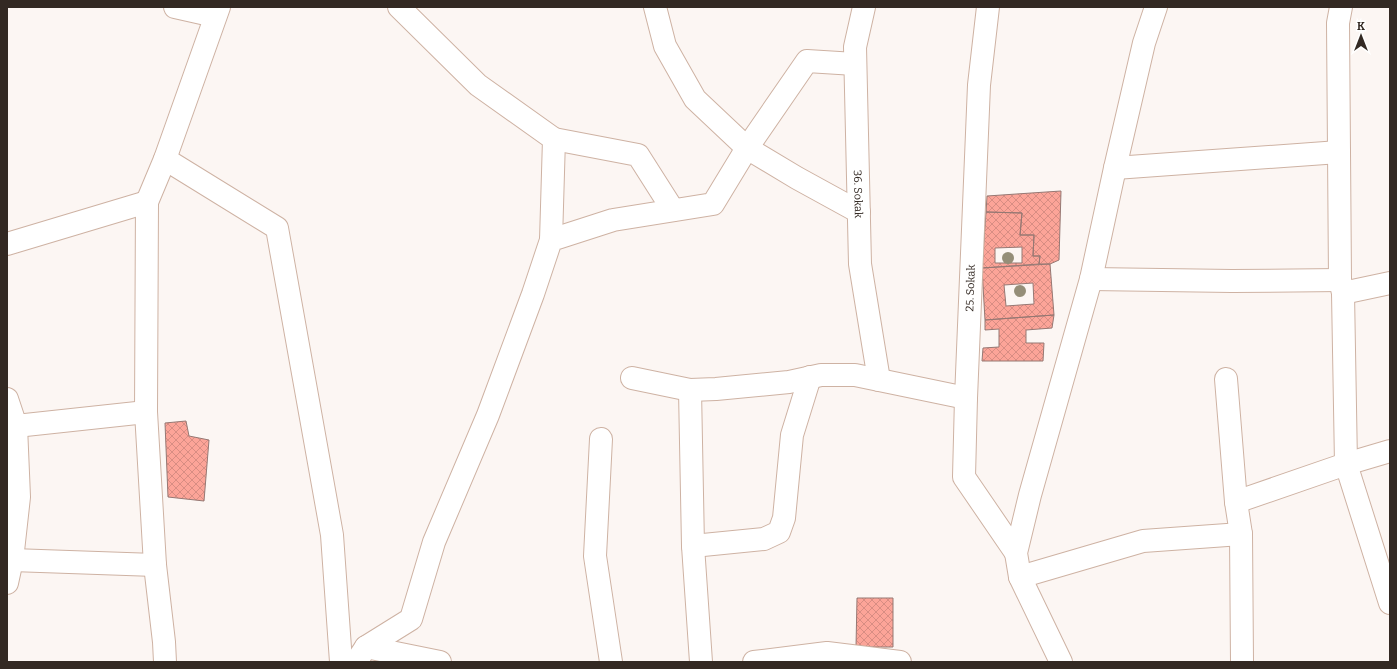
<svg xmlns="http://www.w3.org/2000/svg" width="1397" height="669" font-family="Bitter,serif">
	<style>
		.building { fill: url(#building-cross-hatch); stroke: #967873; fill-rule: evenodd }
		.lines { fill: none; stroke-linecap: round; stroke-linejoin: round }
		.minor-casing { stroke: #ceb2a3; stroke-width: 24 }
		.tertiary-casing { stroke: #ceb2a3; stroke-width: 24 }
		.minor { stroke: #fff; stroke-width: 22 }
		.tertiary { stroke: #fff; stroke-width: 22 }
		.tree { fill: #958e78 }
		.labels { text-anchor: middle; stroke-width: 3; stroke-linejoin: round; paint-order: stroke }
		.street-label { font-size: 11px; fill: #332923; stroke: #fff }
	</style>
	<defs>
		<pattern id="building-cross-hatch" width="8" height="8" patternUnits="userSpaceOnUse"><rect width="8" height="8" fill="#fca498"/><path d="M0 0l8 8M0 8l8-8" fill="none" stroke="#d88d83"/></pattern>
	</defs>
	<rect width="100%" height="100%" fill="#fcf6f3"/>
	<!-- building -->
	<path class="building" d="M 1061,191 L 1059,260 L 1050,264 L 1039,264 L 1040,256 L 1033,256 L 1034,235 L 1020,235 L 1022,213 L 986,212 L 987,196 Z
		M 986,212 L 1022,213 L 1020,235 L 1034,235 L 1033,256 L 1040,256 L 1039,264 L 982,268 ZM 1022,247 L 1022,263 L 995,263 L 995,248 Z
		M 1050,264 L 1054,315 L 985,320 L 982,268 ZM 1033,283 L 1034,304 L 1006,306 L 1004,285 Z
		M 1054,315 L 1052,328 L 1026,330 L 1026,343 L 1044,343 L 1043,361 L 982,361 L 983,348 L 999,347 L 999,329 L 985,330 L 985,320 Z
		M 186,421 L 189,436 L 209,440 L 204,501 L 168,497 L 165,423 Z
		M 857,598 L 893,598 L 893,647 L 856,647 Z"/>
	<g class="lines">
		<!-- minor casing -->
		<g class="minor-casing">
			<g id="minor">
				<path d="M 175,7 L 215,16"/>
				<path d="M 399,7 L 478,85 L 554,139 L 551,240"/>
				<path d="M 655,7 L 665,46 L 695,99 L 747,148 L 797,178 L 859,212"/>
				<path id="s1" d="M 864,7 L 855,47 L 860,264 L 879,380"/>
				<path d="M 988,7 L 979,85 L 966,398 L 964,477 L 1016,553"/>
				<path d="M 1341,7 L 1338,23 L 1340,280 L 1343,293 L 1346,464 L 1390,603"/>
				<path d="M 554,139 L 638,155 L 673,210"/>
				<path d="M 165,159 L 277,228 L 332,535 L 341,662"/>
				<path d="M 1115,168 L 1339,152"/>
				<path d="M 7,244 L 147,202"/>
				<path d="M 1091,279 L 1232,281 L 1340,280"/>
				<path d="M 1343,293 L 1390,283"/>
				<path d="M 632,378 L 690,390 L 716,389 L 789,382 L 821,375 L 855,375 L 966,398"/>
				<path d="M 1226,379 L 1236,502 L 1241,534 L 1242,662"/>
				<path d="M 690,390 L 693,546 L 701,662"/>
				<path d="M 7,399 L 16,426 L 19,497 L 12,560 L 7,583"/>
				<path d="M 16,426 L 146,412"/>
				<path d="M 601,439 L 595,556 L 611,662"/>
				<path d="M 1236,502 L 1346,464 L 1390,451"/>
				<path d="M 693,546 L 764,539 L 779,532 L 784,518 L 792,435 L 810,377"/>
				<path d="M 12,560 L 155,565"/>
				<path d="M 1020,577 L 1143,541 L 1241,534"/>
				<path d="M 366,647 L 440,662"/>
				<path d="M 356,662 L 366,647 L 411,619 L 434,542 L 488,415 L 533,294 L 551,240 L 613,220 L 713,204 L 747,148 L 807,61 L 855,64"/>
				<path d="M 754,662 L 827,653 L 900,662"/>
				<path d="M 1061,662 L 1020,577 L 1016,553 L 1030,495 L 1091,279 L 1115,168 L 1144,43 L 1156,7"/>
			</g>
		</g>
		<!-- tertiary casing -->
		<g class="tertiary-casing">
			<path id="tertiary" d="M 165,662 L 164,642 L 155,565 L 146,412 L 147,202 L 165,159 L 219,7"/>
		</g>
		<!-- minor -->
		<use href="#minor" class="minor"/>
		<!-- tertiary -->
		<use href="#tertiary" class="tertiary"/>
	</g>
	<!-- trees -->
	<g class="tree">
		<circle cx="1008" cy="258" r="6"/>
		<circle cx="1020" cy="291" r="6"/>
	</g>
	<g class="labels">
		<!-- street labels -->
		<g class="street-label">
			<text dy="4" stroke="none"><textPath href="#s1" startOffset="188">36. Sokak</textPath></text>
			<text transform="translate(970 288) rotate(-88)" y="4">25. Sokak</text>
		</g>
	</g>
	<!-- border -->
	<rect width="1397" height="669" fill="none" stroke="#332923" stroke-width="16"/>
	<!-- north arrow -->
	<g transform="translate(1361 36)" stroke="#ffffff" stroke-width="3" paint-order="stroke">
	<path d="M0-3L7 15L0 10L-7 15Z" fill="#332923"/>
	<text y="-6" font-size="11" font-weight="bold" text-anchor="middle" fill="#332923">K</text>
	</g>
</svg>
